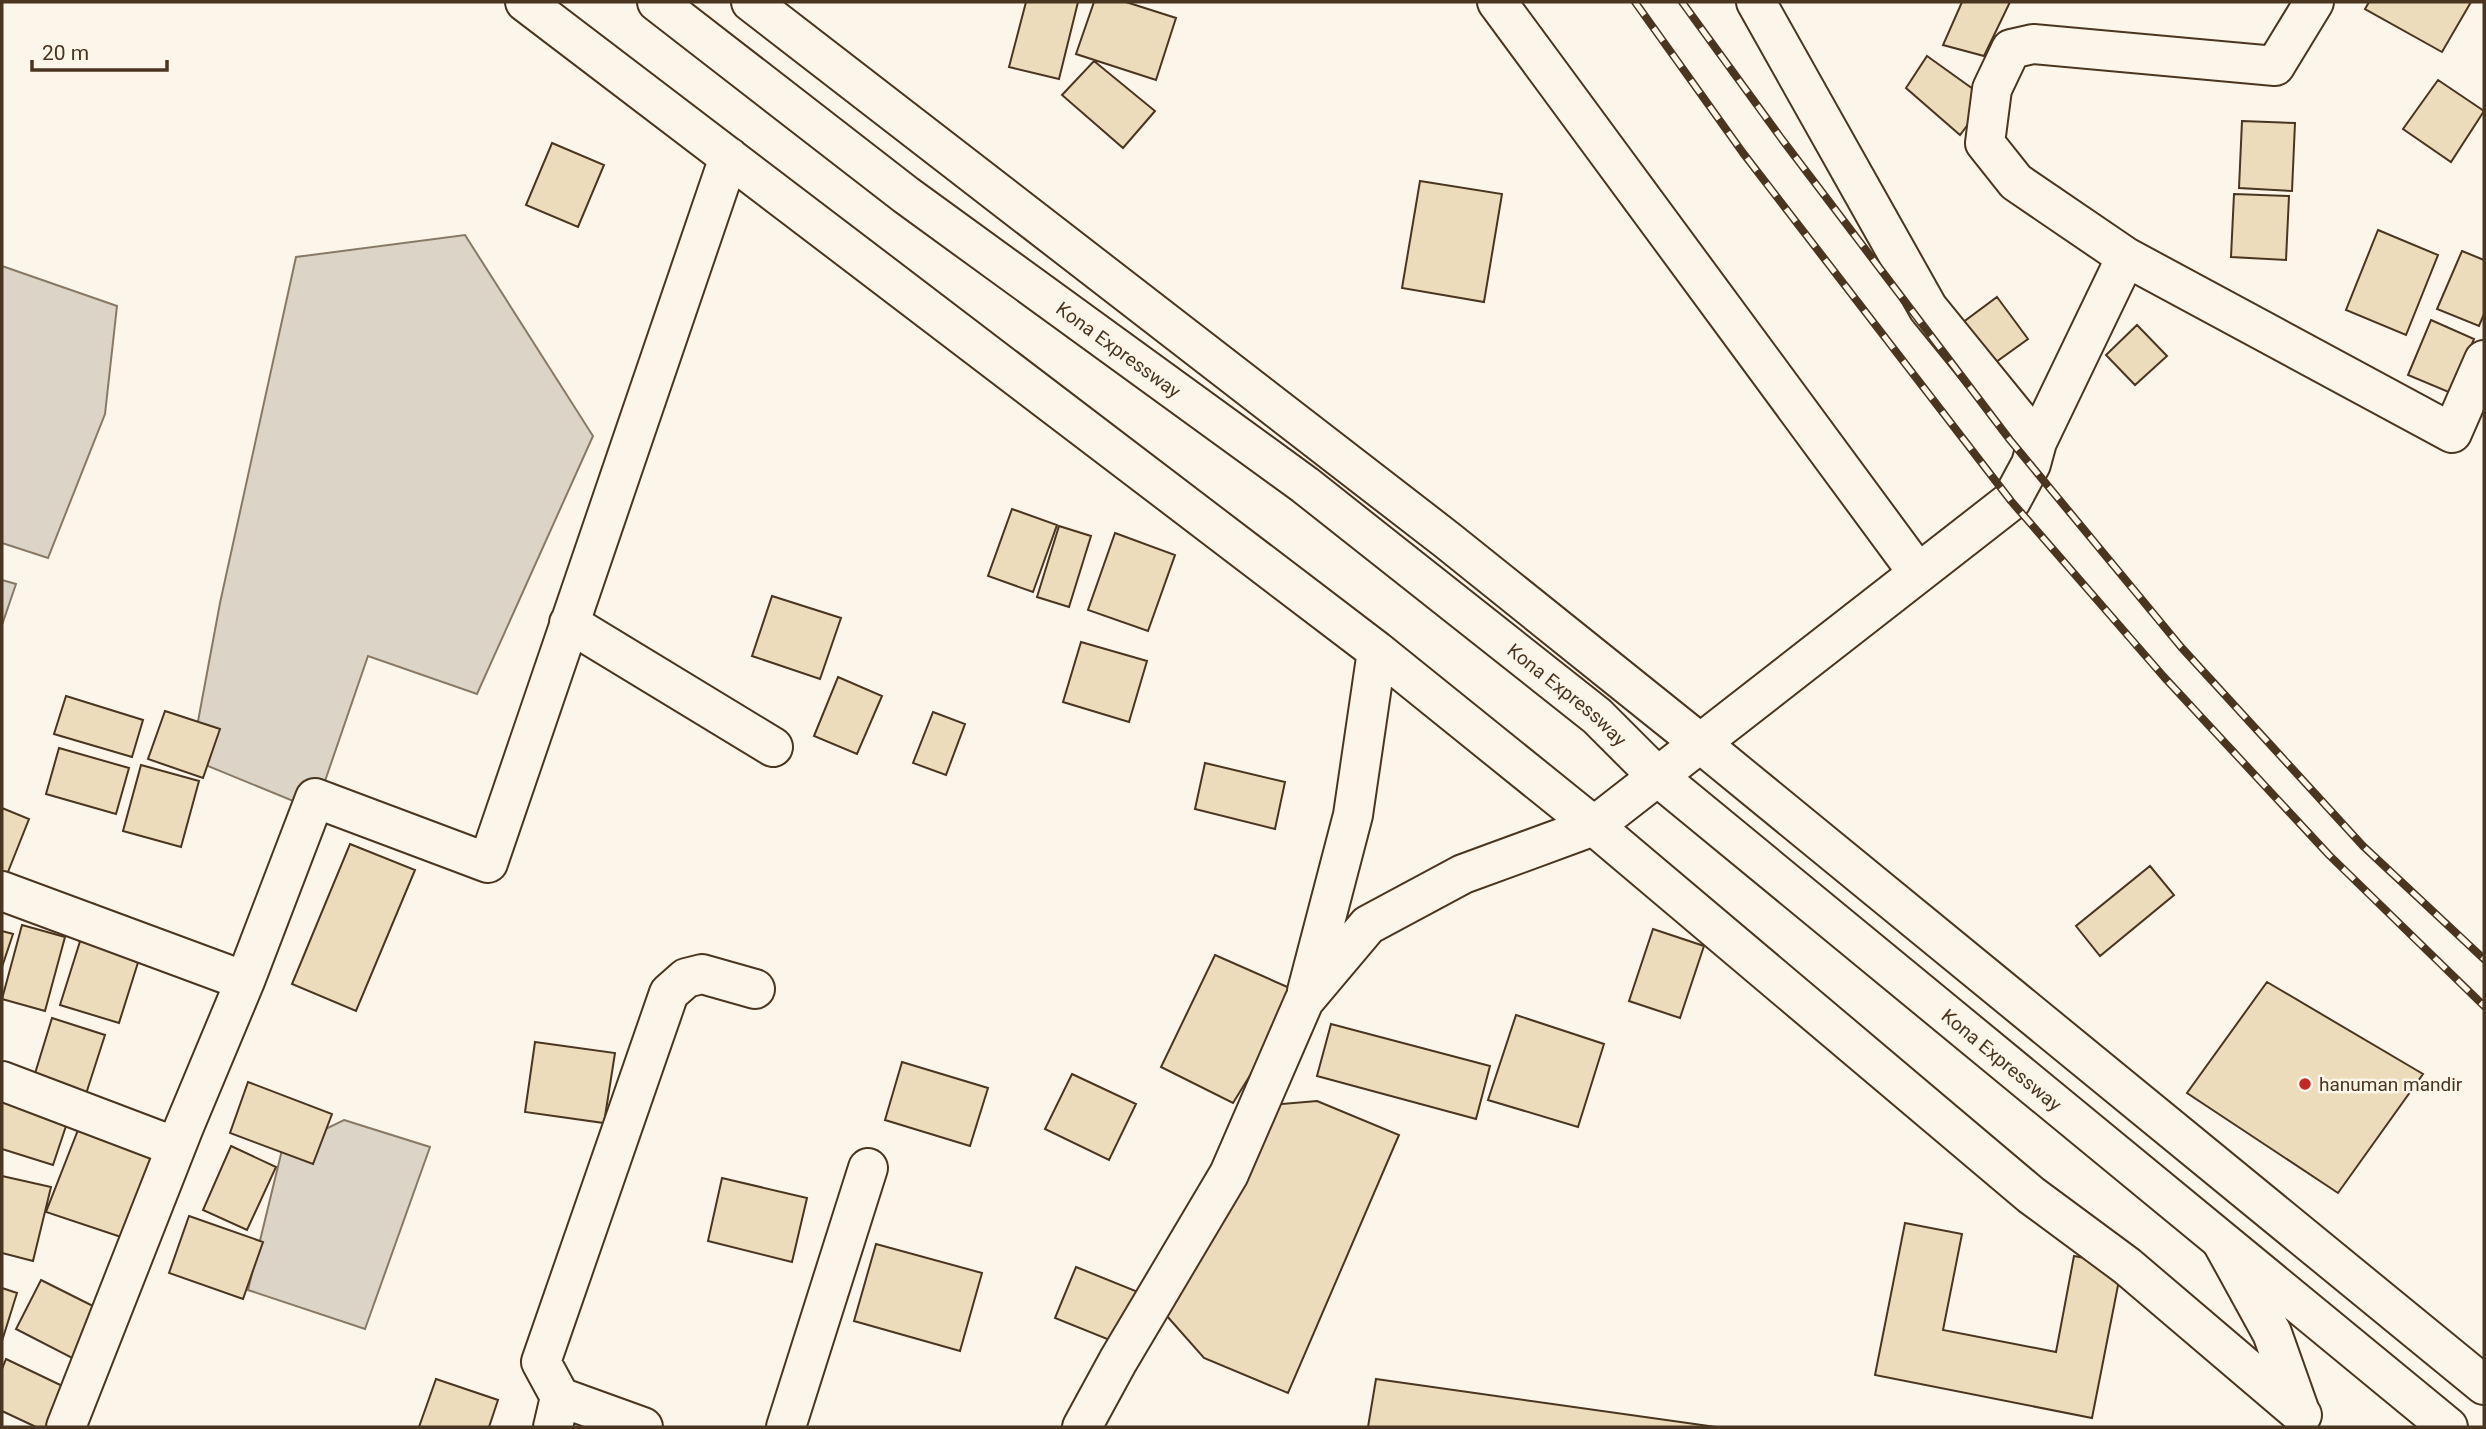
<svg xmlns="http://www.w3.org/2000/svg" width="2486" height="1429" font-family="Roboto,sans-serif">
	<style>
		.water { fill: #dcd4c6; stroke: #887966; stroke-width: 2 }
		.building { fill: #ecdcbc; stroke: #4a3520; stroke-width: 2 }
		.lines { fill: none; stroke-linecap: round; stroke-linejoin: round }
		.street-casing { stroke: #4a3520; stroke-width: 42 }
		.highway-casing { stroke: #4a3520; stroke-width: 42 }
		.street { stroke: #fbf6e9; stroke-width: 38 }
		.highway { stroke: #fbf6e9; stroke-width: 38 }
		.rail-casing { stroke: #4a3520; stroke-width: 8 }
		.rail { stroke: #fbf6e9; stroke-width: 5; stroke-dasharray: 16; stroke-linecap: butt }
		.poi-dot { fill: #c62828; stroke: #fbf6e9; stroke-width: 2.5 }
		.labels { text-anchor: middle; stroke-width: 5; stroke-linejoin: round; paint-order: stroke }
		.street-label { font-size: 19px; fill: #4a3520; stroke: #fbf6e9 }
		.poi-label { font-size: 19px; fill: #4a3520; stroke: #fbf6e9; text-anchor: start }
	</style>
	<rect width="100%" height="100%" fill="#fbf6e9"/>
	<!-- water -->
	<path class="water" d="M 465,235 L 593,436 L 477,694 L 368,656 L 315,810 L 191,759 L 220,603 L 296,257 Z
		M 2,266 L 117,306 L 105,414 L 48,558 L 2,543 Z
		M 2,580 L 16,584 L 2,625 Z
		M 344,1120 L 430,1147 L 365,1329 L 248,1290 L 282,1150 Z"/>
	<!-- building -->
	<path class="building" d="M 1026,2 L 1078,2 L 1059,79 L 1009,67 Z
		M 1094,2 L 1126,2 L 1176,18 L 1156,80 L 1076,54 Z
		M 1962,2 L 2010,2 L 1984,56 L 1943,45 Z
		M 2369,2 L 2471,2 L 2442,52 L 2365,9 Z
		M 1927,56 L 1987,99 L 1960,135 L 1906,88 Z
		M 1094,61 L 1155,111 L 1123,148 L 1062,95 Z
		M 2438,80 L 2484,111 L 2451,162 L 2403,129 Z
		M 2242,121 L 2295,123 L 2292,191 L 2239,188 Z
		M 552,143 L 604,165 L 578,227 L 526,205 Z
		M 1420,181 L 1502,194 L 1484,302 L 1402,288 Z
		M 2234,194 L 2289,196 L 2286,260 L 2231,257 Z
		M 2378,230 L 2438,255 L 2406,335 L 2346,310 Z
		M 2462,251 L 2484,260 L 2484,314 L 2479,326 L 2437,309 Z
		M 1997,297 L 2028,339 L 1989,367 L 1958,326 Z
		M 2431,320 L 2474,339 L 2451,393 L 2408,375 Z
		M 2137,325 L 2167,356 L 2135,385 L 2106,355 Z
		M 1012,509 L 1057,525 L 1033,592 L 988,576 Z
		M 1059,526 L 1091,536 L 1069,607 L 1037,597 Z
		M 1115,533 L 1175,555 L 1148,631 L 1088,610 Z
		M 772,596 L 841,618 L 820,679 L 752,656 Z
		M 1081,642 L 1147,661 L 1129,722 L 1063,702 Z
		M 838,677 L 882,696 L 857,754 L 814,736 Z
		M 66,696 L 143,720 L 132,757 L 54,734 Z
		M 165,711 L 220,729 L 203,778 L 148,759 Z
		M 933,712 L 965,724 L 946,775 L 913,763 Z
		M 59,748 L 129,768 L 116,814 L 46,794 Z
		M 1205,763 L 1285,782 L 1275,829 L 1195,809 Z
		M 141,765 L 199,781 L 181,847 L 123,831 Z
		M 2,808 L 29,819 L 2,887 Z
		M 350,844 L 415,870 L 356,1011 L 292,984 Z
		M 2150,866 L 2174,895 L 2100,956 L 2076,926 Z
		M 22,925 L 65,937 L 45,1011 L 2,999 Z
		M 1653,929 L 1704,946 L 1680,1018 L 1629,1001 Z
		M 2,931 L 13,934 L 2,967 Z
		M 82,935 L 141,953 L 119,1023 L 60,1005 Z
		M 1215,955 L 1301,993 L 1233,1103 L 1161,1067 Z
		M 2267,982 L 2423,1074 L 2338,1193 L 2187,1093 Z
		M 1516,1015 L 1604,1044 L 1578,1127 L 1488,1100 Z
		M 52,1018 L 105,1035 L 85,1097 L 33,1080 Z
		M 1331,1024 L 1490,1066 L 1476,1119 L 1317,1076 Z
		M 535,1042 L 615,1053 L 604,1123 L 525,1112 Z
		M 902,1062 L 988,1088 L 970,1146 L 885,1120 Z
		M 1072,1074 L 1136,1104 L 1109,1160 L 1045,1129 Z
		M 248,1082 L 332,1114 L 313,1164 L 230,1133 Z
		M 2,1095 L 69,1117 L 53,1165 L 2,1149 Z
		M 1317,1101 L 1399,1135 L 1288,1393 L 1204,1358 L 1166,1315 L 1259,1106 Z
		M 78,1130 L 159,1161 L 127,1239 L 46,1212 Z
		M 231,1146 L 276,1167 L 247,1230 L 203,1210 Z
		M 2,1176 L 51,1187 L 33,1261 L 2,1253 Z
		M 722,1178 L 807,1198 L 792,1262 L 708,1241 Z
		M 189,1216 L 263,1242 L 243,1299 L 169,1273 Z
		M 1905,1223 L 1962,1234 L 1943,1330 L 2056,1352 L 2074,1256 L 2122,1265 L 2092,1418 L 1875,1375 Z
		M 876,1244 L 982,1273 L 960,1351 L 854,1321 Z
		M 1076,1267 L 1143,1294 L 1122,1345 L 1055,1318 Z
		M 41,1280 L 101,1310 L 76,1360 L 16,1329 Z
		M 2,1288 L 17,1293 L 2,1341 Z
		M 6,1359 L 73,1391 L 55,1427 L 36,1427 L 2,1411 L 2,1369 Z
		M 436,1379 L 498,1400 L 489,1427 L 419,1427 Z
		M 1376,1379 L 1716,1427 L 1368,1427 Z"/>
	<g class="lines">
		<!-- street casing -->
		<g class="street-casing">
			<path id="street" d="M 525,2 L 1377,651 L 1594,826 L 2031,1195 L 2127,1266 L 2302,1415
				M 1497,2 L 1918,573
				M 1756,2 L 1928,308 L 2037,442
				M 2314,2 L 2275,66 L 2033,44 L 2011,49 L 1992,89 L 1985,143 L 2016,182 L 2126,257 L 2452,433 L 2484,360
				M 569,623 L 773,747
				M 2,891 L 245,981 L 184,1127 L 66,1427
				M 245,981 L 315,798 L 488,863 L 729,157
				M 1307,991 L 1353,815 L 1377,651
				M 2,1081 L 176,1147
				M 2223,1244 L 2272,1333 L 2300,1412
				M 560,1397 L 541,1362 L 669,993 L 686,978 L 702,974 L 755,989
				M 553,1427 L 560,1397 L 643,1427
				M 786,1427 L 868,1168
				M 1082,1427 L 1118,1361 L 1229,1174 L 1304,1001 L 1368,925 L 1463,874 L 1594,826 L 2011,501 L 2031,464 L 2037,442 L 2126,257"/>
		</g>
		<!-- highway casing -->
		<g class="highway-casing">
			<g id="highway">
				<path id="s1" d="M 657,2 L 906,195 L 1305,485 L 1597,716 L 1657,776 L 2448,1427"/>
				<path d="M 751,2 L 1447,540 L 1700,743 L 2484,1385"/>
			</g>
		</g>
		<!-- street -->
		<use href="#street" class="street"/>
		<!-- highway -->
		<use href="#highway" class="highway"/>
		<!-- rail casing -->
		<g class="rail-casing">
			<path id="rail" d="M 1635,2 L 1743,153 L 2011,501 L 2164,677 L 2329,855 L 2484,1006
				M 1682,2 L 1781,138 L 2010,440 L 2181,647 L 2363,846 L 2484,959"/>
		</g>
		<!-- rail -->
		<use href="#rail" class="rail"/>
	</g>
	<!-- markers -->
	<circle class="poi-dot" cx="2305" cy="1084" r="7"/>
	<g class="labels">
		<!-- street labels -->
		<g class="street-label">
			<text dy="7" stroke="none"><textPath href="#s1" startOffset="578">Kona Expressway</textPath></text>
			<text dy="7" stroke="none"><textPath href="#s1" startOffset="1144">Kona Expressway</textPath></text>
			<text dy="7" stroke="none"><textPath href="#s1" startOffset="1712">Kona Expressway</textPath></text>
		</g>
		<!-- poi labels -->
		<g class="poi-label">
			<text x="2319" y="1091">hanuman mandir</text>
		</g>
	</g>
	<!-- border -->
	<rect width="2486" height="1429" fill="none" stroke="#4a3520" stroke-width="7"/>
	<!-- scale -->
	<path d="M32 60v10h135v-10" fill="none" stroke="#4a3520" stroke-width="3.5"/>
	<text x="42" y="60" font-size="21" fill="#4a3520" stroke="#fbf6e9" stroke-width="5" paint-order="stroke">20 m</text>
</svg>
